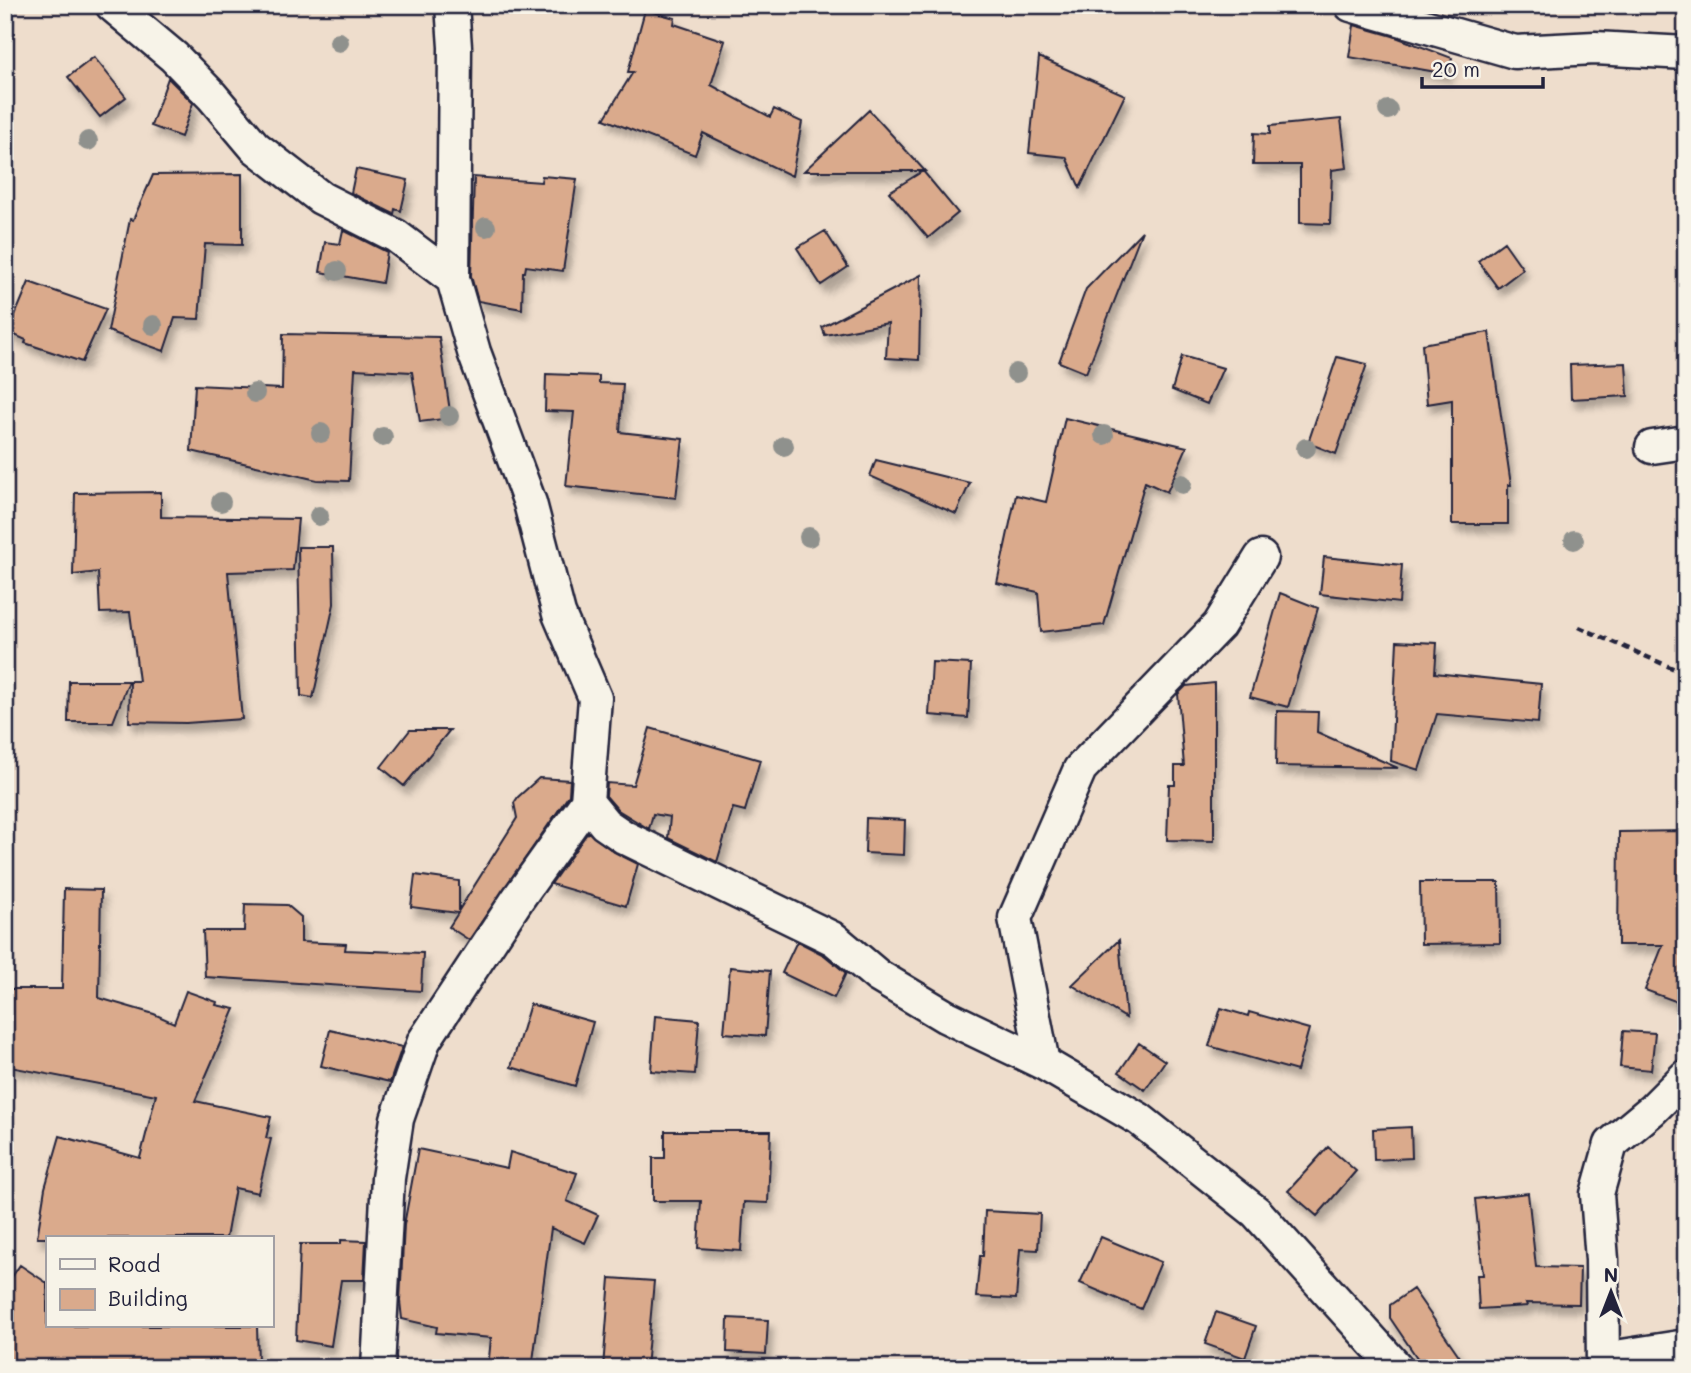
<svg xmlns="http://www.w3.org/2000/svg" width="1691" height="1373" font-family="Mali,sans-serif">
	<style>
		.building { fill: #daaa8c; stroke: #22223b; stroke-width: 2; filter: url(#shadow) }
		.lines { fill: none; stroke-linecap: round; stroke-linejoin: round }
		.street-casing { stroke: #22223b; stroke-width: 37 }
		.path { stroke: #22223b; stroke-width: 4.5; stroke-dasharray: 7 5; stroke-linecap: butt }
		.street { stroke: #f7f3e8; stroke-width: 32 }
		.tree { fill: #8f918d }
	</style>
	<defs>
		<filter id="shadow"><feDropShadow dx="4.5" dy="8" stdDeviation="3.5" flood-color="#0004"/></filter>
	</defs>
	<rect width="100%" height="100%" fill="#edc"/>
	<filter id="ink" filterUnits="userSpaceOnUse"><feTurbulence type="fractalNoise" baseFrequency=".0143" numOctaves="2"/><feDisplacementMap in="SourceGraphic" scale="14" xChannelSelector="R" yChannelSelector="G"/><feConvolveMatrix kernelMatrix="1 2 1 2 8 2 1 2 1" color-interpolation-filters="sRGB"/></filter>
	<g filter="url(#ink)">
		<!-- building -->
		<path class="building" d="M 645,10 L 675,18 L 674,24 L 725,41 L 711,85 L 770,117 L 774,109 L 802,122 L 792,176 L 703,133 L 695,155 L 604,119 L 633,72 L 628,72 Z
			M 1354,25 L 1393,36 L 1452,58 L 1448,74 L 1349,57 Z
			M 94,57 L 126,97 L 100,117 L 68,77 Z
			M 1039,57 L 1125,95 L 1080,188 L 1066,157 L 1029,153 Z
			M 168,78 L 193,103 L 181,137 L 151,126 Z
			M 869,110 L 925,171 L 804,171 Z
			M 1341,119 L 1347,168 L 1332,170 L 1330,224 L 1300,223 L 1300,165 L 1253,165 L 1254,133 L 1270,134 L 1270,126 Z
			M 356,169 L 408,180 L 401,211 L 395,209 L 394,214 L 351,193 Z
			M 923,171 L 958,213 L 928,238 L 889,192 Z
			M 242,174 L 242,245 L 205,244 L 199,319 L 175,318 L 164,351 L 108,331 L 130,219 L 133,220 L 153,175 Z
			M 542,176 L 577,179 L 563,271 L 526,266 L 525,272 L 523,272 L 522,309 L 478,301 L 471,276 L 474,177 L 541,182 Z
			M 343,230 L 387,252 L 382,283 L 320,272 L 325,242 L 340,244 Z
			M 825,231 L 848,267 L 821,285 L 797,248 Z
			M 1142,231 L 1086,373 L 1059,362 L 1086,289 Z
			M 1504,242 L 1523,269 L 1498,288 L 1478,261 Z
			M 921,275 L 919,360 L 886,358 L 888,323 L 825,335 L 822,327 Z
			M 29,282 L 106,309 L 82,362 L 25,343 L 26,340 L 8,332 Z
			M 1489,332 L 1511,485 L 1508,485 L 1508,524 L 1452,524 L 1452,400 L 1427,404 L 1422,344 Z
			M 283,334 L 439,337 L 451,418 L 420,422 L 412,372 L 355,369 L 349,481 L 317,480 L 191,451 L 195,385 L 282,389 Z
			M 1182,356 L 1223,368 L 1207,404 L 1172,390 Z
			M 1337,357 L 1367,364 L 1336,454 L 1308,443 Z
			M 1626,363 L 1628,396 L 1571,399 L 1570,365 Z
			M 546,374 L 599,376 L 599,383 L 623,384 L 620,432 L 683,439 L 676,498 L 566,486 L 574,412 L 545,411 Z
			M 1065,418 L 1187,447 L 1167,492 L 1145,482 L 1104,625 L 1041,632 L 1038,592 L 997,583 L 1016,495 L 1046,502 Z
			M 876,460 L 970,483 L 956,514 L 870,476 Z
			M 161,492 L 161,517 L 298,519 L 293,570 L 228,572 L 242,719 L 186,723 L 129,722 L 130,681 L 139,681 L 130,612 L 100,613 L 98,572 L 73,575 L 75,493 Z
			M 298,547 L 333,547 L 334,604 L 313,698 L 301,696 Z
			M 1324,557 L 1402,565 L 1399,603 L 1320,594 Z
			M 1280,593 L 1318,608 L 1288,707 L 1250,697 Z
			M 1397,641 L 1437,643 L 1435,673 L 1541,684 L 1538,723 L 1437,714 L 1419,770 L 1391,761 Z
			M 932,662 L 971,664 L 968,718 L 929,715 Z
			M 69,681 L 129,681 L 113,722 L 68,722 Z
			M 1214,683 L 1214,841 L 1167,840 L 1169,785 L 1175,785 L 1175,766 L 1184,766 L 1178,694 L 1186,686 Z
			M 1277,711 L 1318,712 L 1317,732 L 1398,768 L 1276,766 Z
			M 650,728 L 760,760 L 745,811 L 733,808 L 717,862 L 668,838 L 670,817 L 653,814 L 649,829 L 618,810 L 606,796 L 607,783 L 633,785 Z
			M 410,730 L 450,730 L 404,786 L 381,767 Z
			M 539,778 L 570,780 L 569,795 L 469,940 L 449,927 L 458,913 L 411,907 L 415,875 L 459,881 L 459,910 L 517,818 L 514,803 L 518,797 Z
			M 866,818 L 905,820 L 904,855 L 865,853 Z
			M 1685,831 L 1684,965 L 1686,1005 L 1645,990 L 1663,945 L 1618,945 L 1619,832 Z
			M 588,832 L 614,852 L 638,864 L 626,906 L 551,884 Z
			M 1420,882 L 1499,882 L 1500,943 L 1421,944 Z
			M 64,889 L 101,890 L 99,998 L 154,1014 L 174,1023 L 186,991 L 217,1002 L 216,1005 L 235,1009 L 195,1101 L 271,1117 L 266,1138 L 271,1139 L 258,1193 L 235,1188 L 226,1238 L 37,1238 L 45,1188 L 60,1136 L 140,1158 L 156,1095 L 5,1066 L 5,989 L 62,989 Z
			M 245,904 L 287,905 L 301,917 L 301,942 L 346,944 L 345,950 L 423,953 L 421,991 L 205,977 L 203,931 L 244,931 Z
			M 1119,940 L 1126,1018 L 1072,985 Z
			M 797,941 L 824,955 L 846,973 L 834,998 L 782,973 Z
			M 730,967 L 770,971 L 765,1036 L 724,1033 Z
			M 530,1004 L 593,1022 L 575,1086 L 511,1067 Z
			M 1221,1008 L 1248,1016 L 1249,1012 L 1309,1029 L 1297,1071 L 1209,1046 Z
			M 655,1016 L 699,1020 L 695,1074 L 651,1071 Z
			M 330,1030 L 402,1047 L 390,1082 L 321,1066 Z
			M 1623,1031 L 1655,1033 L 1651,1070 L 1620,1067 Z
			M 1139,1043 L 1165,1061 L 1145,1090 L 1119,1072 Z
			M 1411,1127 L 1412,1158 L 1374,1160 L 1373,1129 Z
			M 665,1131 L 771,1131 L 768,1203 L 744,1202 L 741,1251 L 698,1248 L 701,1201 L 653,1201 L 653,1158 L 665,1158 Z
			M 1328,1147 L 1356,1171 L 1317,1216 L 1288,1191 Z
			M 418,1149 L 507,1168 L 510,1152 L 577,1173 L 567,1201 L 598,1215 L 585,1243 L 551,1228 L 532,1368 L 488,1368 L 491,1338 L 436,1333 L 437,1327 L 402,1319 L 400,1301 L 404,1225 Z
			M 1528,1193 L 1536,1267 L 1580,1268 L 1579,1304 L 1526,1303 L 1527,1306 L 1479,1309 L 1477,1275 L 1483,1275 L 1475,1199 Z
			M 985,1211 L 1040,1214 L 1038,1250 L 1020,1249 L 1016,1299 L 976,1297 L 980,1256 L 983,1256 Z
			M 1101,1237 L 1161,1262 L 1141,1309 L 1080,1283 Z
			M 341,1240 L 366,1241 L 364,1280 L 341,1280 L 331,1346 L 296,1340 L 300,1244 L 341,1244 Z
			M 20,1265 L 47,1283 L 47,1326 L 257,1326 L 258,1363 L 221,1363 L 221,1368 L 5,1368 L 5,1287 Z
			M 610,1278 L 654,1281 L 646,1368 L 603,1368 Z
			M 1413,1289 L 1460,1357 L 1467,1368 L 1424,1368 L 1390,1318 L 1390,1305 Z
			M 1216,1312 L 1256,1326 L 1245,1358 L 1205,1344 Z
			M 728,1318 L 768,1320 L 766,1354 L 727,1352 Z"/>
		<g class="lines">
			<!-- street casing -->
			<g class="street-casing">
				<path id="street" d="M 112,5 L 174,57 L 212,96 L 255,147 L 321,198 L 396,236 L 453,279 L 474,352 L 530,503 L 559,614 L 595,698 L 587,802 L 605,824 L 624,837 L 834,939 L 878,976 L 945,1016 L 1043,1063 L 1139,1119 L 1256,1212 L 1397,1368
					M 452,5 L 455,47 L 453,279
					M 1351,5 L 1515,52 L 1595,48 L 1686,53
					M 1652,447 L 1686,442
					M 1043,1063 L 1015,918 L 1080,769 L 1219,625 L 1261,557
					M 1603,1359 L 1686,1346
					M 378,1368 L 388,1178 L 397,1119 L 424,1041 L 517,900 L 587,802
					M 1603,1368 L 1602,1260 L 1597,1194 L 1611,1144 L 1652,1110 L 1686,1076"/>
			</g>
			<!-- path -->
			<path class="path" d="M 1579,627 L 1686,674"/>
			<!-- street -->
			<use href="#street" class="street"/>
		</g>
		<!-- trees -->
		<g class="tree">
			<circle cx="339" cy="42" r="10"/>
			<circle cx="1388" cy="110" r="10"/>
			<circle cx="88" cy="141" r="10"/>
			<circle cx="486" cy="227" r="10"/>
			<circle cx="337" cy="271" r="10"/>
			<circle cx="153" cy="325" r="10"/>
			<circle cx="1016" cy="373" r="10"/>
			<circle cx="255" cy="393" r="10"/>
			<circle cx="449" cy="416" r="10"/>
			<circle cx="321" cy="433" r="10"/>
			<circle cx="1104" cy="435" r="10"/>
			<circle cx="383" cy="437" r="10"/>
			<circle cx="784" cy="446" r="10"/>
			<circle cx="1306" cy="448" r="10"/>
			<circle cx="1182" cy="484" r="10"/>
			<circle cx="221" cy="502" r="10"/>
			<circle cx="319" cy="516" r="10"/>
			<circle cx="809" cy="537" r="10"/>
			<circle cx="1574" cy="540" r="10"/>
		</g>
	</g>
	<!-- margin -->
	<rect width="1691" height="1373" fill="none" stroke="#f7f3e8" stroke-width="28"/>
	<rect x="14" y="14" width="1663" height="1345" fill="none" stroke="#22223b" stroke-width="2.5" filter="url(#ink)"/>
	<!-- legend -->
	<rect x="46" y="1236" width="228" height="91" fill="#f7f3e8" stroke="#a29fa3" stroke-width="2"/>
	<rect x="60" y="1259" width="35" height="10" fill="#f7f3e8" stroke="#a29fa3" stroke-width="2"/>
	<text x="108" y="1272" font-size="21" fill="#22223b">Road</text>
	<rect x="60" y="1289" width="35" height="21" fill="#daaa8c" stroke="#a29fa3" stroke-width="2"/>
	<text x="108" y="1306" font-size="21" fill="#22223b">Building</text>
	<!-- north arrow -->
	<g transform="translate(1611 1292)" stroke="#f7f3e8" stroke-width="5" paint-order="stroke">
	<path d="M0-5L12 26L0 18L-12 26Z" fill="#22223b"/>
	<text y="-10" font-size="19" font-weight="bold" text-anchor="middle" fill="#22223b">N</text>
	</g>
	<!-- scale -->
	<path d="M1422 77v10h121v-10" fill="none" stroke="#22223b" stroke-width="3.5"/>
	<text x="1432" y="77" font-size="21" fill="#22223b" stroke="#f7f3e8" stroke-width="5" paint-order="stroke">20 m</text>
</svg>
